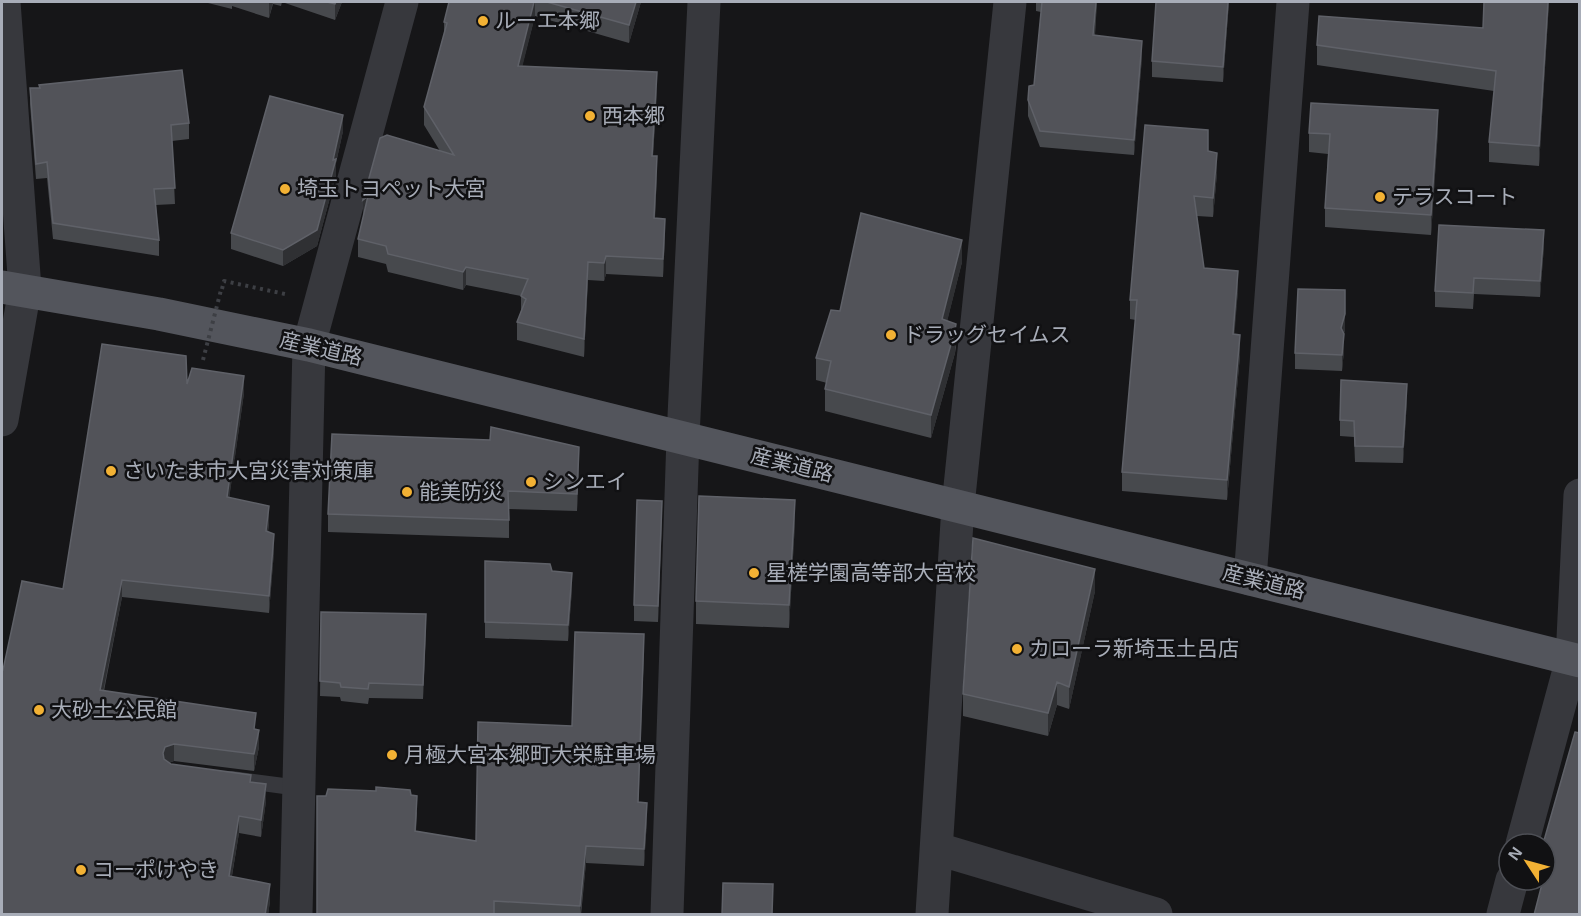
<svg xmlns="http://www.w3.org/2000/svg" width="1581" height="916" font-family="Arial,'Noto Sans JP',sans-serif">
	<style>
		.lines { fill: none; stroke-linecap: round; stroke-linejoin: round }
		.path { stroke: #3d3f44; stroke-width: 4; stroke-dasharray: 3 4.5; stroke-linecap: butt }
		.service { stroke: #37383d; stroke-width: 16 }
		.minor { stroke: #37383d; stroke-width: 33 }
		.tertiary { stroke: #37383d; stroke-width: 33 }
		.primary { stroke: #53555c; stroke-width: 33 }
		.path-bridge { stroke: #3d3f44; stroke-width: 4; stroke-dasharray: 3 4.5; stroke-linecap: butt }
		.wall { fill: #47494d }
		.shaded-wall { fill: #2f3033 }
		.building { fill: #525359; stroke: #5f6168; stroke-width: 1.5 }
		.poi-dot { fill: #f2b134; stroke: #111113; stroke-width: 2 }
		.labels { text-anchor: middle; stroke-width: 5; stroke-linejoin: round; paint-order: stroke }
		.poi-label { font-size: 21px; fill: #a8adb8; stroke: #111113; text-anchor: start }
		.street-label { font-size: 21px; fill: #a8adb8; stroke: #111113 }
	</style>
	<rect width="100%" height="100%" fill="#161618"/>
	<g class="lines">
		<!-- path -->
		<path class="path" d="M 222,289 L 224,281 L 285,294"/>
		<!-- service -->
		<path class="service" d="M 231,779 L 299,788"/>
		<!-- minor -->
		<path class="minor" d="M 2,420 L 25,289 L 4,2
			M 1250,579 L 1293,2
			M 938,849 L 1156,914
			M 296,914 L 309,345 L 402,2
			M 667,914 L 683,437 L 704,2
			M 932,914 L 958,506 L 1010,2"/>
		<!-- tertiary -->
		<path class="tertiary" d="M 1522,844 L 1572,659 L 1580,495
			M 1503,914 L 1512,880"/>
		<!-- primary -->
		<path class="primary" d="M 2,287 L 159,314 L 309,345 L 1580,661"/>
		<!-- path-bridge -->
		<path class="path-bridge" d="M 203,360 L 221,290"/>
	</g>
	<!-- wall -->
	<path class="wall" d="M 204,2 L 342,2 L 335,20 L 282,2 L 281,6 L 273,4 L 269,18 L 232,6 L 232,9 Z
		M 449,2 L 641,2 L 629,43 L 535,16 L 522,66 L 657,90 L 653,156 L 657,174 L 655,218 L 665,237 L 663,277 L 606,274 L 604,281 L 588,280 L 584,357 L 517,340 L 517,322 L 521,311 L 521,296 L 466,285 L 463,290 L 388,272 L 386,264 L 358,257 L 358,239 L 363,217 L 440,151 L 424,125 L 424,107 L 444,37 L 444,22 Z
		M 1036,2 L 1097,2 L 1095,35 L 1142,57 L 1134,155 L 1040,147 L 1028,116 L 1028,100 L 1034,85 L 1041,12 L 1036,11 Z
		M 1229,2 L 1223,82 L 1152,77 L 1152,61 Z
		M 1484,2 L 1549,2 L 1539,166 L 1489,162 L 1489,142 L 1494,91 L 1317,65 L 1317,45 L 1483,28 Z
		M 30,88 L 189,123 L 189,139 L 172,141 L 175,204 L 156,205 L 159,240 L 159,256 L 53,239 L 47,178 L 36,179 L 30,104 Z
		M 1438,130 L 1431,235 L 1325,227 L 1325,208 L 1328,154 L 1309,152 L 1309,133 Z
		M 343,131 L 336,163 L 336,175 L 317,246 L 283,266 L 231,249 L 231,233 Z
		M 1208,151 L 1217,173 L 1213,217 L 1197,216 L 1204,268 L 1238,290 L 1234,334 L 1240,355 L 1227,500 L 1122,491 L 1122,472 L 1136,320 L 1130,319 L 1130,300 Z
		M 1544,246 L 1540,297 L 1474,294 L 1473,309 L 1435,307 L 1435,291 Z
		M 962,262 L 947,321 L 956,347 L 955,353 L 931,438 L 825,411 L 825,389 L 827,383 L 816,380 L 816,358 L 840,311 Z
		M 1345,330 L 1344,333 L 1344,350 L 1342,371 L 1295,369 L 1295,353 Z
		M 187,384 L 244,393 L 229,498 L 269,523 L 268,532 L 274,551 L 269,613 L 122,597 L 104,691 L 256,729 L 259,747 L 254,771 L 174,761 L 169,763 L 171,764 L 251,782 L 266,801 L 261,837 L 239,833 L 232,876 L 270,901 L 268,915 L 2,915 L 3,670 L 63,589 Z
		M 1407,400 L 1403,463 L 1355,462 L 1354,437 L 1340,436 L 1340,420 Z
		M 579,465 L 577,511 L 509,509 L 509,538 L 328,532 L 328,514 Z
		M 662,517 L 658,622 L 634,621 L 634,605 Z
		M 795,522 L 789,628 L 696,624 L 696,601 Z
		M 485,561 L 552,571 L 572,589 L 568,641 L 485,638 Z
		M 1095,591 L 1069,709 L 1057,705 L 1048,736 L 963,716 L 963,694 Z
		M 321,612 L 426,628 L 423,699 L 369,698 L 368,704 L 341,701 L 340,697 L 320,696 Z
		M 644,651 L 638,802 L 647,820 L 644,866 L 586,863 L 581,915 L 317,915 L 411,795 L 417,813 L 416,831 L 476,841 L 572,726 Z
		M 1545,844 L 1580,915 L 1545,880 Z"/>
	<!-- shaded-wall -->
	<path class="shaded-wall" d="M 269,2 L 273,2 L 269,18 Z
		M 336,2 L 342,2 L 335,20 L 335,4 Z
		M 534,2 L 535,2 L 535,16 L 518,84 L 518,66 Z
		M 636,2 L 641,2 L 629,43 L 629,25 Z
		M 1096,2 L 1097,2 L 1093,50 L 1093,35 Z
		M 1228,2 L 1229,2 L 1223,82 L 1223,67 Z
		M 1548,2 L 1549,2 L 1539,166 L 1539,146 Z
		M 1142,41 L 1142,57 L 1134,155 L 1134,140 Z
		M 657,72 L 657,90 L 652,174 L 652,156 Z
		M 1438,110 L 1438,130 L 1431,235 L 1431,215 Z
		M 343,115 L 343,131 L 336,163 L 336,175 L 317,246 L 283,266 L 283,250 L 333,160 Z
		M 1217,153 L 1217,173 L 1213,217 L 1213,198 Z
		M 657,156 L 657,174 L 654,236 L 654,218 Z
		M 368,196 L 363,218 L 363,200 Z
		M 665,219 L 665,237 L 663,277 L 663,259 Z
		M 1544,230 L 1544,246 L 1540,297 L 1540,281 Z
		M 962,240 L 962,262 L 942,342 L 942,319 Z
		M 606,256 L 606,274 L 604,281 L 604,263 Z
		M 588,262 L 588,280 L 584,357 L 584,339 Z
		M 466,267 L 466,285 L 463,290 L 463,272 Z
		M 1238,271 L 1238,290 L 1233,354 L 1233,334 Z
		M 1345,314 L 1345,330 L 1341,344 L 1341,328 Z
		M 956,324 L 955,353 L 931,438 L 931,415 Z
		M 1344,334 L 1344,350 L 1342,371 L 1342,355 Z
		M 1240,335 L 1240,355 L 1227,500 L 1227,480 Z
		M 244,376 L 244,393 L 227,514 L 227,497 Z
		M 1407,384 L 1407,400 L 1403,463 L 1403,447 Z
		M 579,447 L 579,465 L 577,511 L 577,494 Z
		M 795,500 L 795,522 L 789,628 L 789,605 Z
		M 662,501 L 662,517 L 658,622 L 658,606 Z
		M 269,506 L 269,523 L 266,548 L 266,531 Z
		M 274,534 L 274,551 L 269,613 L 269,596 Z
		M 1095,569 L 1095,591 L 1069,709 L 1069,687 Z
		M 572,573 L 572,589 L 568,641 L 568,625 Z
		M 122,580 L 122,597 L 100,707 L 100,690 Z
		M 426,614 L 426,628 L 423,699 L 423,685 Z
		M 644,634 L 644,651 L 638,819 L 638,802 Z
		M 1057,682 L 1057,705 L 1048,736 L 1048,713 Z
		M 259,730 L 259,747 L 254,771 L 254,754 Z
		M 174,744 L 174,761 L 165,764 L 163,753 L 165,747 Z
		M 266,784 L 266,801 L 261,837 L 261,820 Z
		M 647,803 L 647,820 L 644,866 L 644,849 Z
		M 239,816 L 239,833 L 229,892 L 229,876 Z
		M 586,846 L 586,863 L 580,915 L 580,906 Z
		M 270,884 L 270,901 L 268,915 L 265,915 Z"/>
	<!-- building -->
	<path class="building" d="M 327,2 L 336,2 L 335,4 Z
		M 449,2 L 534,2 L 518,66 L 657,72 L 652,156 L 657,156 L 654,218 L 665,219 L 663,259 L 606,256 L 604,263 L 588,262 L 584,339 L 517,322 L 526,299 L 521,296 L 528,279 L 466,267 L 463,272 L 388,254 L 386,246 L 358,239 L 368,196 L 363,200 L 380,138 L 387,135 L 454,155 L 424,107 L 447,23 L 444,22 Z
		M 547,2 L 636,2 L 629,25 Z
		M 1042,2 L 1096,2 L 1093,35 L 1142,41 L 1134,140 L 1040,131 L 1028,100 L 1029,86 L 1034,85 Z
		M 1156,2 L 1228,2 L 1223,67 L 1152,61 Z
		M 1484,2 L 1548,2 L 1539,146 L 1489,142 L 1496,71 L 1317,45 L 1319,16 L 1483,28 Z
		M 182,70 L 189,123 L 171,125 L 175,188 L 154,189 L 159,240 L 53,223 L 47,162 L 36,164 L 30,88 L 40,88 L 39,85 Z
		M 270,96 L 343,115 L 333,160 L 336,159 L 317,230 L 283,250 L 231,233 Z
		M 1311,103 L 1438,110 L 1431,215 L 1325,208 L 1330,134 L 1309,133 Z
		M 1145,125 L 1208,130 L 1208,151 L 1217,153 L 1213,198 L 1194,196 L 1204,268 L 1238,271 L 1233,334 L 1240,335 L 1227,480 L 1122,472 L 1137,300 L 1130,300 Z
		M 861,213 L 962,240 L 942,319 L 956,324 L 955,330 L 931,415 L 825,389 L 831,361 L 816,358 L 831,310 L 840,311 Z
		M 1439,225 L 1544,230 L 1540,281 L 1474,278 L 1473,293 L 1435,291 Z
		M 1298,289 L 1345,290 L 1345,314 L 1341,328 L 1344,334 L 1342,355 L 1295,353 Z
		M 102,344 L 186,356 L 187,384 L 192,368 L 244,376 L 227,497 L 269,506 L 266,531 L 274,534 L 269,596 L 122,580 L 100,690 L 256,713 L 254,729 L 259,730 L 254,754 L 174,744 L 165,747 L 163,753 L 164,759 L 171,764 L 251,775 L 250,782 L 266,784 L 261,820 L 239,816 L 229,876 L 270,884 L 265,915 L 2,915 L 2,670 L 3,670 L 22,581 L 63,589 Z
		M 1341,380 L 1407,384 L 1403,447 L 1355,446 L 1354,421 L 1340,420 Z
		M 491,427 L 579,447 L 577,494 L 508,491 L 509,520 L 328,514 L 332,434 L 490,440 Z
		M 699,496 L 795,500 L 789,605 L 696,601 Z
		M 637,500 L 662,501 L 658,606 L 634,605 Z
		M 973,538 L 1095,569 L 1069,687 L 1057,682 L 1048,713 L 963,694 Z
		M 485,561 L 550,564 L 552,571 L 572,573 L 568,625 L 485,622 Z
		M 321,612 L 426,614 L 423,685 L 369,683 L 368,689 L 341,687 L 340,683 L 320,681 Z
		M 575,632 L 644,634 L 638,802 L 647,803 L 644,849 L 586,846 L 580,906 L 494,901 L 494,915 L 317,915 L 317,796 L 326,796 L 328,789 L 376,791 L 376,787 L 410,790 L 411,795 L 417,796 L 415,831 L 476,841 L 478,722 L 572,726 Z
		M 1575,732 L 1580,733 L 1580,915 L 1534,915 L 1543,880 L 1545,880 L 1545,874 L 1549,857 L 1545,856 L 1545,844 L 1543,844 Z
		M 723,883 L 773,884 L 772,915 L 722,915 Z"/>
	<!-- markers -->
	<g class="poi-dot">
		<circle cx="483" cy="21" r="6"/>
		<circle cx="590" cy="116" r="6"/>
		<circle cx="285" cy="189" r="6"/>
		<circle cx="1380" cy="197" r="6"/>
		<circle cx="891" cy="335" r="6"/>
		<circle cx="111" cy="471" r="6"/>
		<circle cx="531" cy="482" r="6"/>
		<circle cx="407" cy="492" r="6"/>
		<circle cx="754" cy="573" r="6"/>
		<circle cx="1017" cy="649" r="6"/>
		<circle cx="39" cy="710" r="6"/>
		<circle cx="392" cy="755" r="6"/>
		<circle cx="81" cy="870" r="6"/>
	</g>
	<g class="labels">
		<!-- poi labels -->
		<g class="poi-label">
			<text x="495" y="28">ルーエ本郷</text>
			<text x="602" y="123">西本郷</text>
			<text x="297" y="196">埼玉トヨペット大宮</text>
			<text x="1392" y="204">テラスコート</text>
			<text x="903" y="342">ドラッグセイムス</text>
			<text x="123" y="478">さいたま市大宮災害対策庫</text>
			<text x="543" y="489">シンエイ</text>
			<text x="419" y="499">能美防災</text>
			<text x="766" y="580">星槎学園高等部大宮校</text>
			<text x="1029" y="656">カローラ新埼玉土呂店</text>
			<text x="51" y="717">大砂土公民館</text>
			<text x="404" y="762">月極大宮本郷町大栄駐車場</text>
			<text x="93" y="877">コーポけやき</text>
		</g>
		<!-- street labels -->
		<g class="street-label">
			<text transform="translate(321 349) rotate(13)" y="7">産業道路</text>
			<text transform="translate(792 465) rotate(14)" y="7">産業道路</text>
			<text transform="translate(1264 582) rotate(14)" y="7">産業道路</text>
		</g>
	</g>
	<!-- border -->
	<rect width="1581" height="916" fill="none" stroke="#a8adb8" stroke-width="6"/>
	<!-- north arrow -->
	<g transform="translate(1527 862) rotate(306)"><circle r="28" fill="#111113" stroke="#4d4f55" stroke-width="1.5"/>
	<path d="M0-4.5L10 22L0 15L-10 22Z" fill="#f2b134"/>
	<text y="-9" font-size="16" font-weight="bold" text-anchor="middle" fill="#a8adb8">N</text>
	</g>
</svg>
